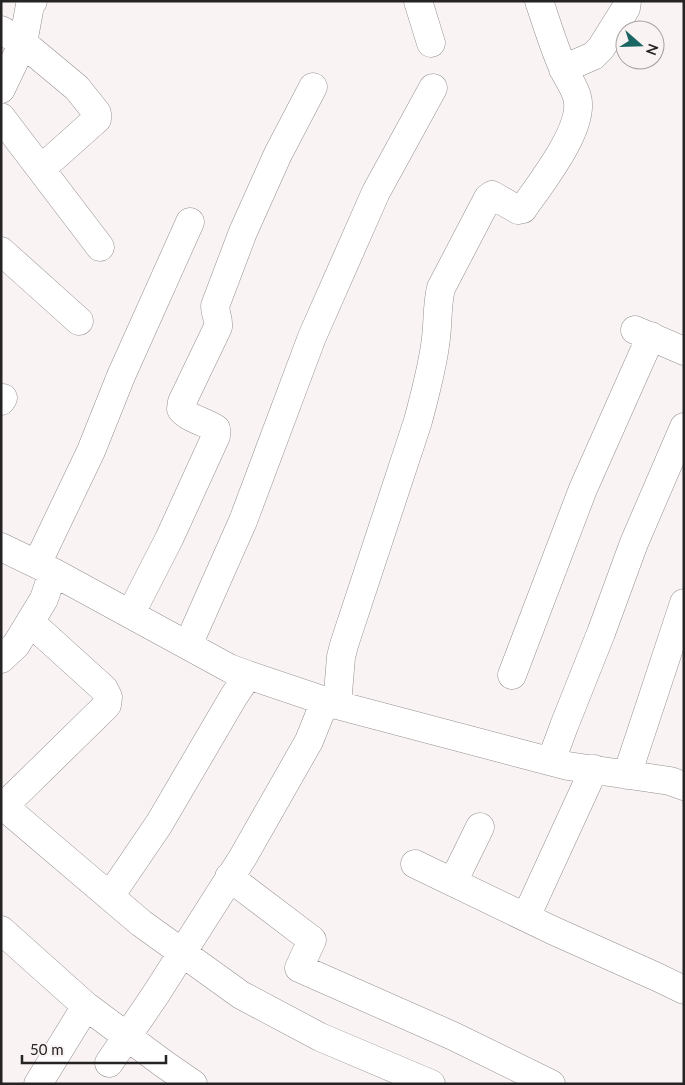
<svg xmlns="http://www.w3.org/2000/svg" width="685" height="1085" font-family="Lato,sans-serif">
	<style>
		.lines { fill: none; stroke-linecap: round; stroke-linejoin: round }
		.minor-casing { stroke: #958f90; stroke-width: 29 }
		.minor { stroke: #fff; stroke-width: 28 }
	</style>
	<rect width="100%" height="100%" fill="#faf3f4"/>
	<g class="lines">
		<!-- minor casing -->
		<g class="minor-casing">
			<path id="minor" d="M 418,1 L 431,43
				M 1,30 L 23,43 L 77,88 L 97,113 L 97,119 L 41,169
				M 563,69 L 593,56 L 601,48 L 626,8 L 627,1
				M 1,89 L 23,43 L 30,5 L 33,1
				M 1,117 L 100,247
				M 1,251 L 79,321
				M 635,330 L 684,351
				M 1,401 L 3,398
				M 1,547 L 53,572 L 229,668 L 248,675 L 337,705 L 568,766 L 670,781 L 684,786
				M 37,564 L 91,451 L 121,376 L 190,222
				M 131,613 L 169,539 L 216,436 L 216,429 C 206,422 187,418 181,409 L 182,402 L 218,327 C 219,318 215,314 215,306 L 243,232 L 278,154 L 313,87
				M 188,645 L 243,521 L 312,337 L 376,192 L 433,88
				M 1,659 L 16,645 L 44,599 L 53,572
				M 512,675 L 583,489 L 651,336
				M 337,705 L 341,657 L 344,645 L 418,421 C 425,394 433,366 436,338 C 438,322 437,304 441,288 L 488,198 L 492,195 L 518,210 L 523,209 C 540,184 586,127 577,97 C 575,88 568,79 564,70 C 554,48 547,24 539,1
				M 551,761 L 564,726 L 601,633 L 634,543 L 684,427
				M 627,775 L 684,603
				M 1,804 L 141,923 L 241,995 L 320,1037 L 431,1084
				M 4,806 L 107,705 L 108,697 L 104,689 L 30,622
				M 415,864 L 552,930 L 657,977 L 684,990
				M 229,877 L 312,940 L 299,968 L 453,1036 L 551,1084
				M 453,882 L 480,827
				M 110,896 L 159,824 L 234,696 L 248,675
				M 526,917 L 594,769
				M 1,930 L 86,1006 L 164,1064 L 193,1084
				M 109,1063 L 156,994 L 243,857 L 309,741 L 325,701
				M 38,1084 L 86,1006"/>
		</g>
		<!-- minor -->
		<use href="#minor" class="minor"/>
	</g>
	<!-- border -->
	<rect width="685" height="1085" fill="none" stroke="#262324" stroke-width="5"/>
	<!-- north arrow -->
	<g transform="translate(640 45) rotate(110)"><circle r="24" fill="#faf3f4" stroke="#a5a0a1"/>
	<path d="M0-4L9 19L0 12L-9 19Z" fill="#196662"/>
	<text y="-8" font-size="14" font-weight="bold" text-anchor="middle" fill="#262324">N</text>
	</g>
	<!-- scale -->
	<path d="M22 1055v8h144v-8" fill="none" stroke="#262324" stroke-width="2.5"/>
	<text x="30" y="1055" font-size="15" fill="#262324" stroke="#faf3f4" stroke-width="4" paint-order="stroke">50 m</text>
</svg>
